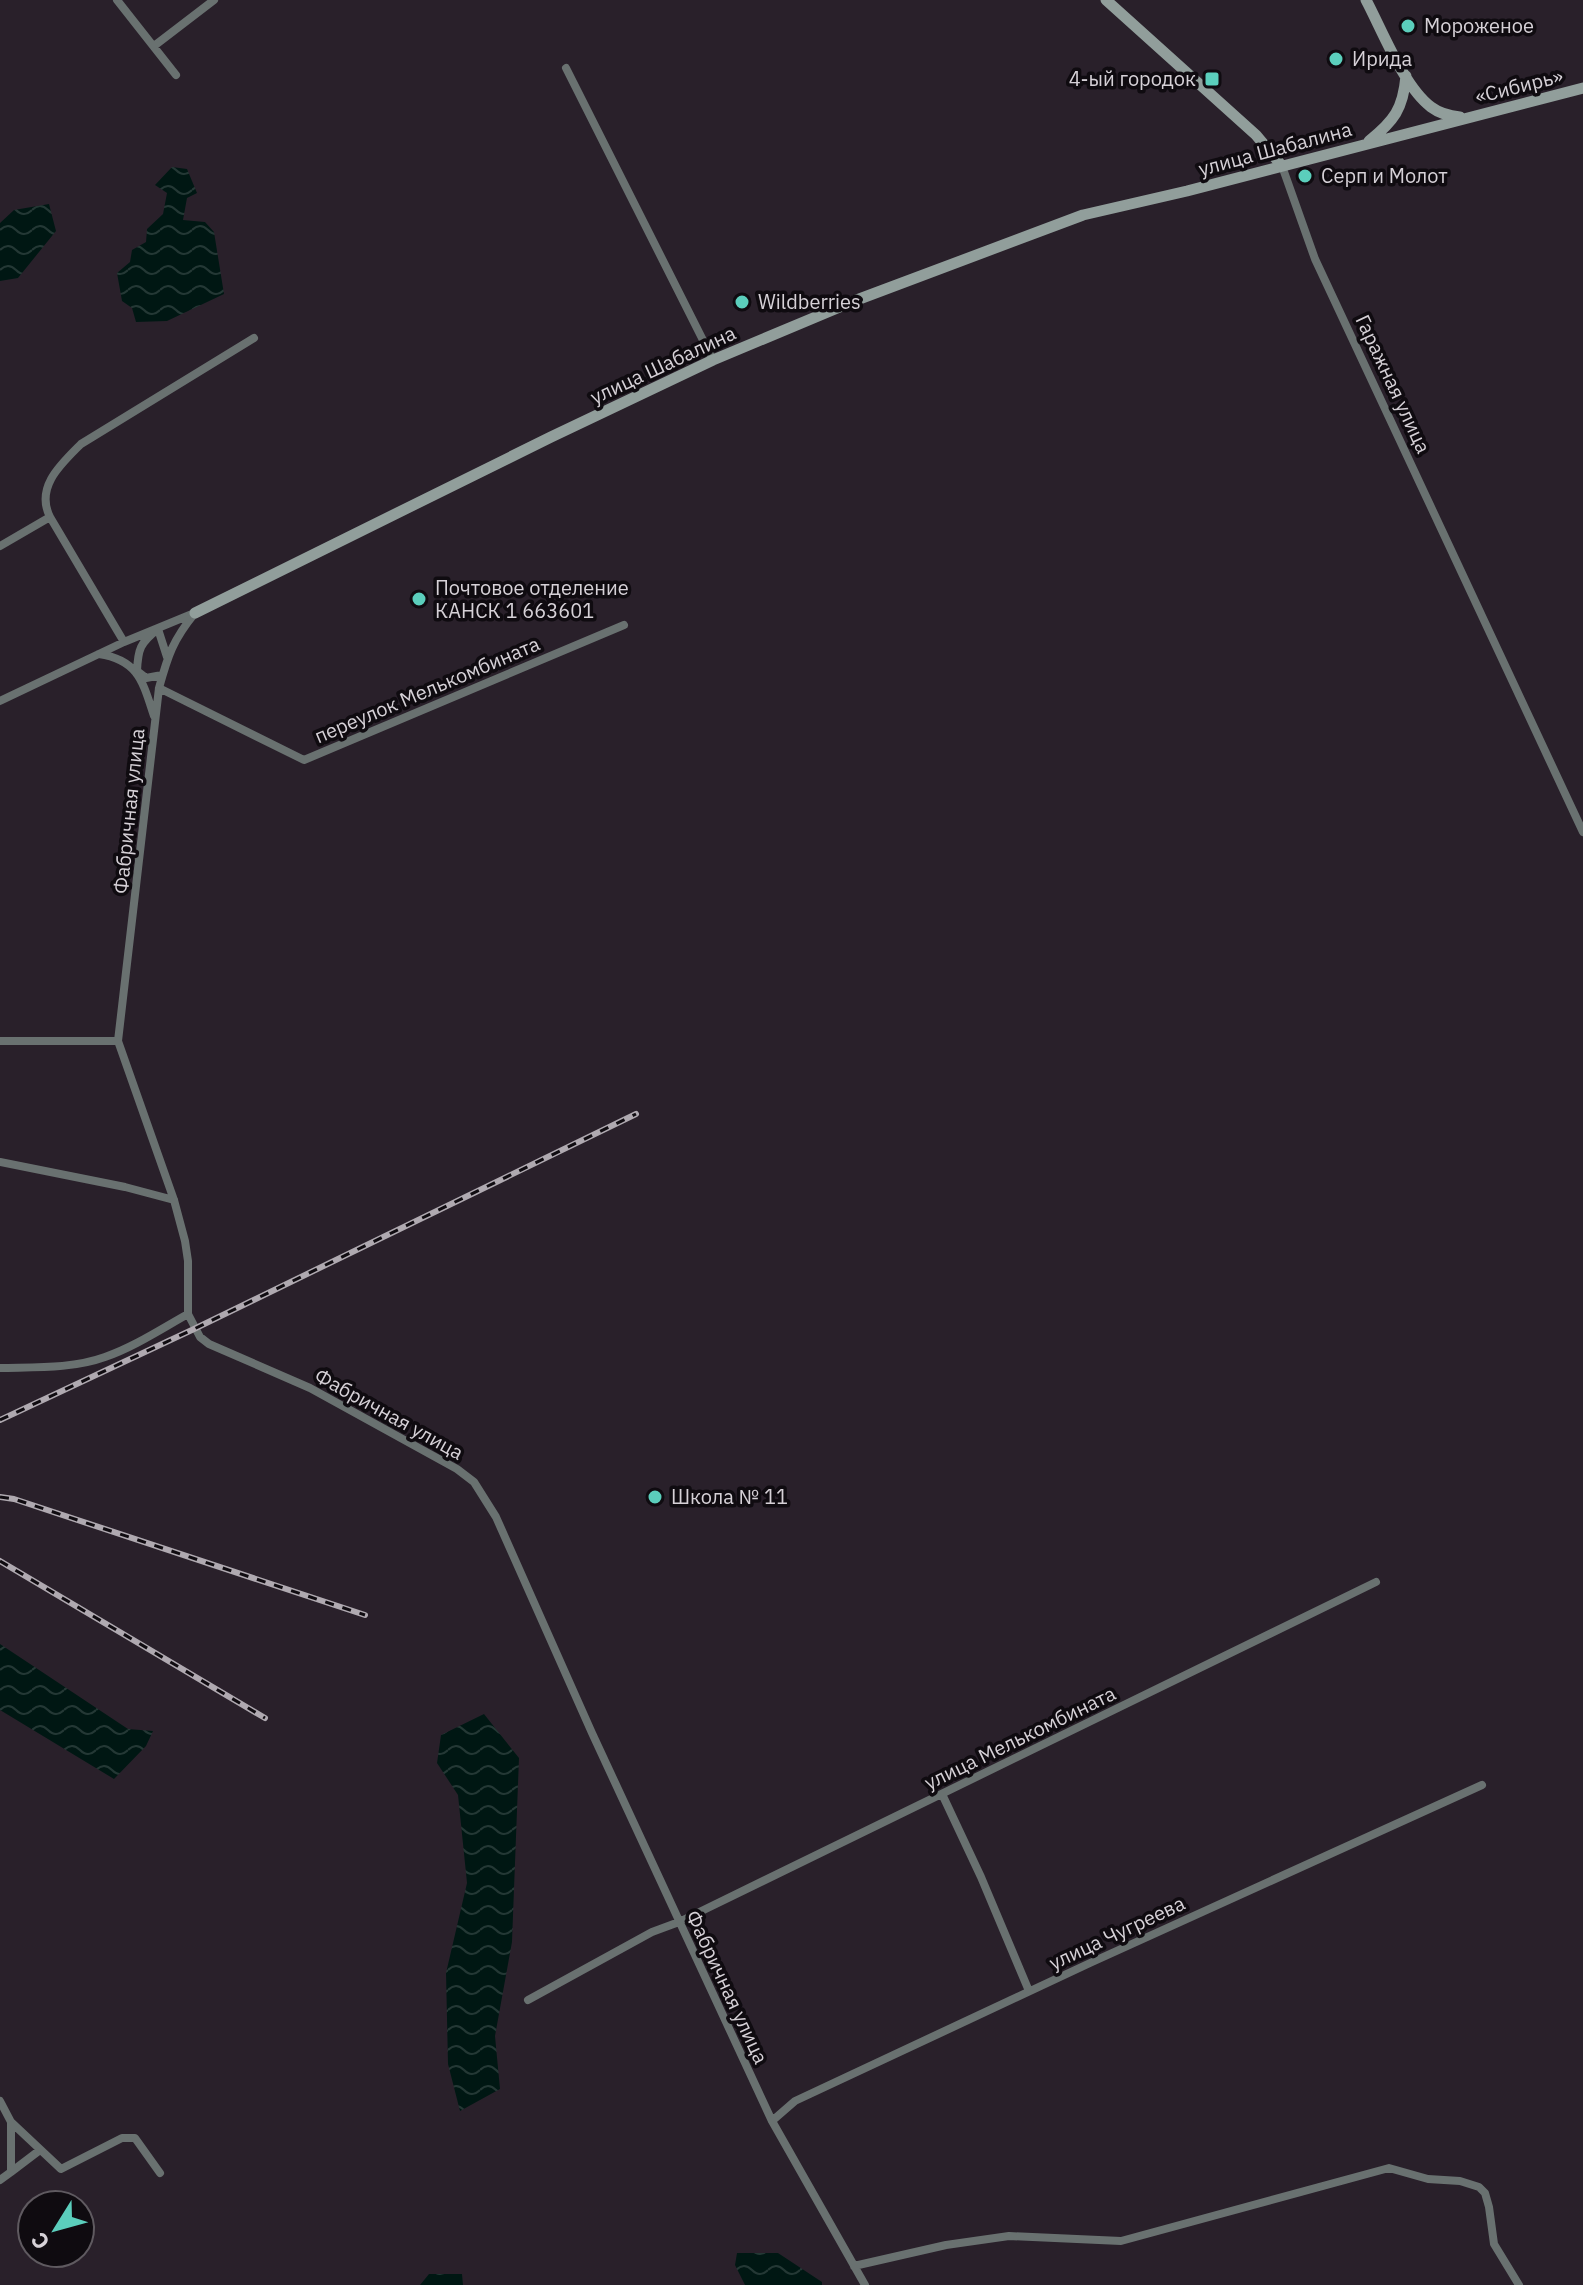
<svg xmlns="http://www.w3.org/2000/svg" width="1583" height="2285" font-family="'IBM Plex Sans',sans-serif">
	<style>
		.water { fill: url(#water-waves) }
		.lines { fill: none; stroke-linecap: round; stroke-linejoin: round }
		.street { stroke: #697170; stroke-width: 8 }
		.secondary { stroke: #919e9b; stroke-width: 11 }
		.rail-casing { stroke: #afa9b0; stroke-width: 6 }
		.rail { stroke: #0f0b10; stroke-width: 3; stroke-dasharray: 9; stroke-linecap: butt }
		.poi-dot { fill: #5bcebc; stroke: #0f0b10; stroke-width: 3 }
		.labels { text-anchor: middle; stroke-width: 7; stroke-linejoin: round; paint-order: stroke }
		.poi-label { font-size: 20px; fill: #d6d1d7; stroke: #0f0b10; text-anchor: start }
		.street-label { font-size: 20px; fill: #d6d1d7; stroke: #0f0b10 }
	</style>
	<defs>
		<pattern id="water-waves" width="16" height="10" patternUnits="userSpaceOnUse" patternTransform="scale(2)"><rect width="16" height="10" fill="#001713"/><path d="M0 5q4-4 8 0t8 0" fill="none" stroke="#243835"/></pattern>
	</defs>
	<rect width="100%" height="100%" fill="#29202a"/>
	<!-- water -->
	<path class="water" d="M 172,167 L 187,169 L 197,193 L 187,198 L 183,220 L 205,222 L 214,232 L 224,294 L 167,321 L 136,322 L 132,308 L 122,301 L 117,273 L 130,262 L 132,250 L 146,242 L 147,229 L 163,214 L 167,193 L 155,185 Z
		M 49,204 L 56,231 L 18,278 L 0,281 L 0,223 L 14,210 Z
		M 0,1644 L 128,1729 L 153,1731 L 146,1746 L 114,1779 L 0,1710 Z
		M 484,1714 L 519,1758 L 512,1942 L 495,2036 L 500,2089 L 460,2111 L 448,2064 L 446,1973 L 467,1883 L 458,1795 L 437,1763 L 441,1735 Z
		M 737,2253 L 778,2253 L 822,2282 L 822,2285 L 745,2285 L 735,2265 Z
		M 429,2274 L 462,2274 L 463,2285 L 420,2285 Z"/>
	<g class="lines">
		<!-- street -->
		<path class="street" d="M 117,0 L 176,75
			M 154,46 L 214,0
			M 566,68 L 713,360
			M 1282,166 L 1315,259 L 1583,832
			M 50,517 L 124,642
			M 0,546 L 50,517 C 35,487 61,464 81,444 L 254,338
			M 195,613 C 173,640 168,655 159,688 L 118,1041 L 174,1200 L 185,1241 L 188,1261 L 188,1314 L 200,1337 L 209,1344 L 310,1388 L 457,1469 L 474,1482 L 496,1517 L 592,1733 L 772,2121 L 865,2285
			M 99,654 C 139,660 143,683 154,716
			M 162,675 L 146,678 L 137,671 C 138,649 140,643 158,629 L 167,657
			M 159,688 L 304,760 L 624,625
			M 0,701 L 124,642 L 192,614
			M 0,1041 L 118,1041
			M 0,1162 L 125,1187 L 174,1200
			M 0,1368 C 34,1367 72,1369 105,1357 C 134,1347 161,1329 188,1314
			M 942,1794 L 981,1877 L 1029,1991
			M 528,2000 L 652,1932 L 679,1922 L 1376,1582
			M 0,2101 L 11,2122 L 11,2172 L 0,2180
			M 772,2121 L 795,2101 L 1090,1963 L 1482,1785
			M 11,2122 L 61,2169 L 122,2138 L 135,2138 L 160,2173
			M 11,2172 L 40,2150
			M 854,2266 L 946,2245 L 1009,2236 L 1121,2241 L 1389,2168 L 1428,2179 L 1460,2181 L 1479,2187 L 1485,2193 L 1489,2207 L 1494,2244 L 1519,2285"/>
		<!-- secondary -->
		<path class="secondary" d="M 1106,0 L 1256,135 L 1282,166
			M 1366,0 C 1382,30 1404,87 1431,107 C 1439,113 1449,116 1460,117
			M 1369,141 C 1394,121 1403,109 1406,76
			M 195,613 L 551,437 L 713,360 L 854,301 L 1083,215 L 1187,191 L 1583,88"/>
		<!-- rail casing -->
		<g class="rail-casing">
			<path id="rail" d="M 0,1420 L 194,1329 L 636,1114
				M 0,1497 L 14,1499 L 365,1615
				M 0,1561 L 265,1718"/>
		</g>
		<!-- rail -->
		<use href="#rail" class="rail"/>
	</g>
	<!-- markers -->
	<g class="poi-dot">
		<circle cx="1408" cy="26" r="8"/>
		<circle cx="1336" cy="59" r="8"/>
		<rect x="1204" y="71" width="16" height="16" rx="4"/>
		<circle cx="1305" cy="176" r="8"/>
		<circle cx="742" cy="302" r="8"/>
		<circle cx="419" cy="599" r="8"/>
		<circle cx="655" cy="1497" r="8"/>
	</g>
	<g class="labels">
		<!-- poi labels -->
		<g class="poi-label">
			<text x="1424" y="33">Мороженое</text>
			<text x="1352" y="66">Ирида</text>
			<text x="1196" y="86" text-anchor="end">4-ый городок</text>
			<text x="1321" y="183">Серп и Молот</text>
			<text x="758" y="309">Wildberries</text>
			<text x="435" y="595">Почтовое отделение<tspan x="435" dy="23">КАНСК 1 663601</tspan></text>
			<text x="671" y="1504">Школа № 11</text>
		</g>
		<!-- street labels -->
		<g class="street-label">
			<text transform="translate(1519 86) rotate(-14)" y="7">«Сибирь»</text>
			<text transform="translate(1275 149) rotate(-15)" y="7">улица Шабалина</text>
			<text transform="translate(663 365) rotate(-25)" y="7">улица Шабалина</text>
			<text transform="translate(1393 384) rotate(65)" y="7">Гаражная улица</text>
			<text transform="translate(427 690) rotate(-23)" y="7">переулок Мелькомбината</text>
			<text transform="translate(129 811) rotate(-84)" y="7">Фабричная улица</text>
			<text transform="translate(389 1414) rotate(29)" y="7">Фабричная улица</text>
			<text transform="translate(1020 1738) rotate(-26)" y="7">улица Мелькомбината</text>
			<text transform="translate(1117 1933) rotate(-25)" y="7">улица Чугреева</text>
			<text transform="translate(727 1987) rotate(65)" y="7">Фабричная улица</text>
		</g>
	</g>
	<!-- north arrow -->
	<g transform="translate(56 2229) rotate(233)"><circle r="38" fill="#0f0b10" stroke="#5f5a60" stroke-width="2"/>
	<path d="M0-6L14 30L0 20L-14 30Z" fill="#5bcebc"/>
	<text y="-12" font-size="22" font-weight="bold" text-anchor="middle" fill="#d6d1d7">С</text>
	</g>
</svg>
